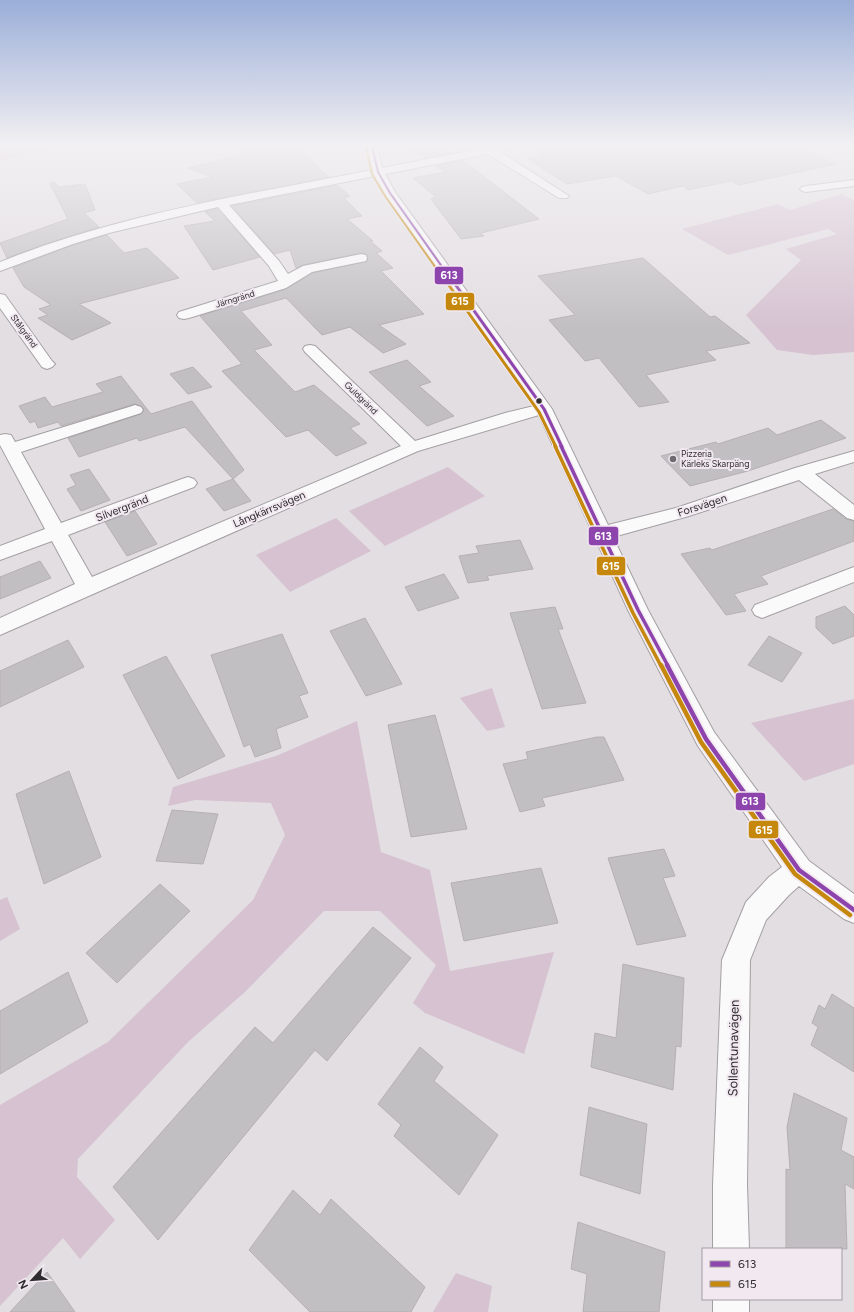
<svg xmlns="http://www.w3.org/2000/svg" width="854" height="1312" font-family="Figtree,sans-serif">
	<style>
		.green { fill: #d6c2d1 }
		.building { fill: #c2bfc2; stroke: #b4b0b3 }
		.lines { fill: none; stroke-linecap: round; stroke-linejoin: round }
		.minor-casing { stroke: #a39fa2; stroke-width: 2 }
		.minor { fill: #fbfafb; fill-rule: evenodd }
		.bus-1-far3-casing { stroke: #f2e9f0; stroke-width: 3.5 }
		.bus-1-far2-casing { stroke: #f2e9f0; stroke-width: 5 }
		.bus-1-far1-casing { stroke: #f2e9f0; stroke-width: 6 }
		.bus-1-casing { stroke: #f2e9f0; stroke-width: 8 }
		.bus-2-far3-casing { stroke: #f2e9f0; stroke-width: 3.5 }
		.bus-2-far2-casing { stroke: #f2e9f0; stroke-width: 5 }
		.bus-2-far1-casing { stroke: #f2e9f0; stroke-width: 6 }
		.bus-2-casing { stroke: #f2e9f0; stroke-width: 8 }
		.bus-1-far3 { stroke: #8e44ad; stroke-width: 2 }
		.bus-1-far2 { stroke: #8e44ad; stroke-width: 3 }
		.bus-1-far1 { stroke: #8e44ad; stroke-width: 3.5 }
		.bus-1 { stroke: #8e44ad; stroke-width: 4.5 }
		.bus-2-far3 { stroke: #c5880c; stroke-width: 2 }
		.bus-2-far2 { stroke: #c5880c; stroke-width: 3 }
		.bus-2-far1 { stroke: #c5880c; stroke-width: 3.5 }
		.bus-2 { stroke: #c5880c; stroke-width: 4.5 }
		.bus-dot { fill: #2f2c2f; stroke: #f2e9f0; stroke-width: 1.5 }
		.poi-dot { fill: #6e6a6e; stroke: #f2e9f0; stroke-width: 1.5 }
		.labels { text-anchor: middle; stroke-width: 4; stroke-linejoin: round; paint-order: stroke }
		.far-street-label { font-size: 9px; fill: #2f2c2f; stroke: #f2e9f0 }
		.far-poi-label { font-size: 9px; fill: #2f2c2f; stroke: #f2e9f0; text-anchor: start }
		.street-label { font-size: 11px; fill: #2f2c2f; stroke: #f2e9f0 }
		.near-street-label { font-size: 13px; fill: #2f2c2f; stroke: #f2e9f0 }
		.line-badge { stroke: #f2e9f0; stroke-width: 1.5 }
		.badge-label { font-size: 11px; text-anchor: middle; font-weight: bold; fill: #fff }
	</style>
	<rect width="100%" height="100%" fill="#e3dee2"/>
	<!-- green -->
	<path class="green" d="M 0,146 L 70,146 L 0,161 Z
		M 841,194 L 854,200 L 854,352 L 813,355 L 777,350 L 746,315 L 801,260 L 786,249 L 837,234 L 828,229 L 728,255 L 682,229 L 778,204 L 790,210 Z
		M 448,467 L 485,496 L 385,546 L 349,511 Z
		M 336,518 L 371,551 L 290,592 L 256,555 Z
		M 492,688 L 505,727 L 487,731 L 460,698 Z
		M 854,699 L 854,764 L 804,781 L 751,723 Z
		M 357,721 L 381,852 L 430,870 L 450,971 L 554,952 L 524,1054 L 425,1013 L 413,1003 L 436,965 L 380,911 L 324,911 L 245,992 L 189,1041 L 78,1159 L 77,1177 L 115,1220 L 80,1259 L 63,1238 L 0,1306 L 0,1105 L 108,1042 L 253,900 L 285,835 L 271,803 L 195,800 L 168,806 L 173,787 L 276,756 Z
		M 7,897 L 20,929 L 0,941 L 0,900 Z
		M 456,1273 L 492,1286 L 488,1312 L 433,1312 Z"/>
	<!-- building -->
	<path class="building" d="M 234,146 L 295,146 L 329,177 L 197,203 L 177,184 L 213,177 L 188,168 L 246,154 Z
		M 407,146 L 440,146 L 451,153 L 425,158 Z
		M 527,146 L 794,146 L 836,164 L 739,185 L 731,181 L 688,190 L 683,186 L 648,194 L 616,176 L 567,184 L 528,159 L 545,156 Z
		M 463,160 L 465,162 L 539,219 L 481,233 L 484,236 L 461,239 L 431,199 L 436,197 L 413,178 L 446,172 L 436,166 Z
		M 54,182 L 59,187 L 85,184 L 95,210 L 84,213 L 99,227 L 45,244 L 7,258 L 0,243 L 68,219 L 50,184 Z
		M 337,185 L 350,196 L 344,198 L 362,216 L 347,219 L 373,241 L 370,241 L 382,251 L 376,253 L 393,268 L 381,271 L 424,314 L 379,325 L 406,344 L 383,353 L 350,327 L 322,335 L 286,298 L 241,311 L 272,345 L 254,350 L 295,392 L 314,385 L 360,424 L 350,428 L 367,443 L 336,456 L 308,430 L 286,437 L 279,430 L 222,371 L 242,364 L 200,316 L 286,289 L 313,273 L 367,261 L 367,255 L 361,253 L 303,265 L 296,268 L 290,250 L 274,254 L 232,206 Z
		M 217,209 L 260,257 L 213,270 L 184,226 L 215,221 L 205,212 Z
		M 107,235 L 124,253 L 147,248 L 179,278 L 79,304 L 111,323 L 72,340 L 38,318 L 48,315 L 39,309 L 51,305 L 24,287 L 13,268 L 73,245 Z
		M 643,258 L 710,317 L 715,316 L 750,343 L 706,351 L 716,360 L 646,375 L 669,402 L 639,407 L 599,358 L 585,361 L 549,320 L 575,315 L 538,276 Z
		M 407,360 L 431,382 L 419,386 L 454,416 L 427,426 L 369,372 Z
		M 193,367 L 212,387 L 188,394 L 170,374 Z
		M 121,376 L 151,414 L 192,401 L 244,470 L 233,479 L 185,427 L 139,441 L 137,438 L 79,457 L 68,438 L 141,414 L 144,409 L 141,406 L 135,404 L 61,426 L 58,422 L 38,428 L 35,421 L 30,423 L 19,406 L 45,397 L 52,407 L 103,392 L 96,384 Z
		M 821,420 L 846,438 L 748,471 L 690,486 L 661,456 L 716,442 L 718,444 L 768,428 L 777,435 Z
		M 89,469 L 110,500 L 81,511 L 67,489 L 76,485 L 70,475 Z
		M 233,479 L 251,501 L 224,511 L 206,489 Z
		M 833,509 L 846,519 L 854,521 L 854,541 L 761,576 L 768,584 L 734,594 L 746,611 L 726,615 L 681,554 L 710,548 L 712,550 Z
		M 135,511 L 157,544 L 127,556 L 105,522 Z
		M 520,540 L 533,569 L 487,576 L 489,580 L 468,583 L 459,556 L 479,553 L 476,546 Z
		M 40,561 L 51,578 L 0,599 L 0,577 Z
		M 444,574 L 459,598 L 418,611 L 405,587 Z
		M 845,606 L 854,615 L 854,636 L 833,644 L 816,628 L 816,617 Z
		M 555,607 L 563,629 L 558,629 L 586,703 L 542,709 L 510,613 Z
		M 365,618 L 402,684 L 366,696 L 330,631 Z
		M 282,634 L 308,693 L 299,696 L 308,717 L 276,729 L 281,748 L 255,757 L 250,744 L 244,747 L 211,655 Z
		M 769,636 L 802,653 L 782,682 L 748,665 Z
		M 68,640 L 84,667 L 0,707 L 0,671 Z
		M 166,656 L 225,756 L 178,779 L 123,675 Z
		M 435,715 L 467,829 L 411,837 L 388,725 Z
		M 597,737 L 604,737 L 624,780 L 542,798 L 545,806 L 520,812 L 503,764 L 528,759 L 526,752 Z
		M 69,771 L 101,857 L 44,884 L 16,794 Z
		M 172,810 L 218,814 L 203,864 L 156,861 Z
		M 664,849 L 675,876 L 663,878 L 686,936 L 637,945 L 608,858 Z
		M 541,868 L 558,923 L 464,941 L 451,883 Z
		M 160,884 L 190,911 L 117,983 L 86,953 Z
		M 373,927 L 411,958 L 327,1061 L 315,1050 L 158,1240 L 113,1187 L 255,1027 L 273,1043 Z
		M 623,964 L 684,978 L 681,1047 L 676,1046 L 673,1090 L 591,1067 L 595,1033 L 616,1038 Z
		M 68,972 L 88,1022 L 0,1074 L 0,1011 Z
		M 832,994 L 854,1008 L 854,1072 L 811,1045 L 818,1027 L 812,1023 L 819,1005 L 825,1009 Z
		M 420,1047 L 443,1067 L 434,1081 L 498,1135 L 459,1195 L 394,1136 L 401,1125 L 378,1104 Z
		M 794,1093 L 847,1118 L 841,1150 L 854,1157 L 854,1189 L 845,1184 L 847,1249 L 786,1249 L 786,1169 L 790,1170 L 787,1127 Z
		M 589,1107 L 647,1124 L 640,1194 L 580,1175 Z
		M 293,1190 L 320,1215 L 331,1199 L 425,1287 L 411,1312 L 310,1312 L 249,1250 Z
		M 578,1222 L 665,1252 L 659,1312 L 583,1312 L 587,1274 L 571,1269 Z
		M 47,1272 L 75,1312 L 10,1312 Z"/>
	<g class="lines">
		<!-- minor casing -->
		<g class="minor-casing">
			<path id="minor" d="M 367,146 L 377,146 L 382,168 L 489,147 L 516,146 L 515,148 L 499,151 L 569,196 L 567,198 L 559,198 L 488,154 L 385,174 L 395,192 L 552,409 L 608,525 L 676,508 L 795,468 L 854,451 L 854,462 L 815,474 L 854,505 L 854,520 L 847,518 L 799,480 L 689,516 L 613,537 L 648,610 L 714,732 L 809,861 L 854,894 L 854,923 L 844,919 L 799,886 L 789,895 L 766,920 L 750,960 L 747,1185 L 749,1249 L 713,1249 L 713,1185 L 722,960 L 746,902 L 769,877 L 782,867 L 698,746 L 628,610 L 539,415 L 418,451 L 0,635 L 0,618 L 75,584 L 52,541 L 0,560 L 0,546 L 45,529 L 0,445 L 0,435 L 5,434 L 11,435 L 15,442 L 129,407 L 135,405 L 141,407 L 143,410 L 141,413 L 21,452 L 61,523 L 182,479 L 188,477 L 194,479 L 197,483 L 194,487 L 68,535 L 92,577 L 401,446 L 305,352 L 303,349 L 305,346 L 310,345 L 315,346 L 415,441 L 505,413 L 534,406 L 386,195 L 375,176 L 229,205 L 279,261 L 288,274 L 303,266 L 361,254 L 366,255 L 367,258 L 366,261 L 312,272 L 286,288 L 189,318 L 184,319 L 179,318 L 177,315 L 179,312 L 278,281 L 269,266 L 218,207 L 109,233 L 73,244 L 0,271 L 0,262 C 120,214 246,195 372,170 Z
				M 854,180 L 854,186 L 806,192 L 802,191 L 800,189 L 802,187 L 806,186 Z
				M 0,294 L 5,295 L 52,361 L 55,364 L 52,367 L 47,369 L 42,367 L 0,308 Z
				M 854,567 L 854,582 L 762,618 L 755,615 L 752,610 L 755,605 Z
				M 713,1299 L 749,1299 L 749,1312 L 713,1312 Z"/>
		</g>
		<!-- minor -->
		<use href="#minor" class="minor"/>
		<!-- bus-1-far3 casing -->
		<g class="bus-1-far3-casing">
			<path id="bus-1-far3" d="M 372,146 L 378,172 L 390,193 L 450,278"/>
		</g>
		<!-- bus-1-far2 casing -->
		<g class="bus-1-far2-casing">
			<path id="bus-1-far2" d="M 450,277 L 544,409 L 562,447"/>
		</g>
		<!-- bus-1-far1 casing -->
		<g class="bus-1-far1-casing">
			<path id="bus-1-far1" d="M 561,446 L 638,610 L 668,666"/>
		</g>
		<!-- bus-1 casing -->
		<g class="bus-1-casing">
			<path id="bus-1" d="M 667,665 L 706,739 L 799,870 L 854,910"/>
		</g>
		<!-- bus-2-far3 casing -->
		<g class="bus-2-far3-casing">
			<path id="bus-2-far3" d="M 366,147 L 372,174 L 385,196 L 443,278"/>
		</g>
		<!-- bus-2-far2 casing -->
		<g class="bus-2-far2-casing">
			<path id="bus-2-far2" d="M 443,277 L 539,412 L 556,447"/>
		</g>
		<!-- bus-2-far1 casing -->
		<g class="bus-2-far1-casing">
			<path id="bus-2-far1" d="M 555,446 L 633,613 L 661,666"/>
		</g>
		<!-- bus-2 casing -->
		<g class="bus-2-casing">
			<path id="bus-2" d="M 661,665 L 701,742 L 795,874 L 850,915"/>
		</g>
		<!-- bus-1-far3 -->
		<use href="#bus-1-far3" class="bus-1-far3"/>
		<!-- bus-1-far2 -->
		<use href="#bus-1-far2" class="bus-1-far2"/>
		<!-- bus-1-far1 -->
		<use href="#bus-1-far1" class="bus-1-far1"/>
		<!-- bus-1 -->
		<use href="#bus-1" class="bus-1"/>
		<!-- bus-2-far3 -->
		<use href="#bus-2-far3" class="bus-2-far3"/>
		<!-- bus-2-far2 -->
		<use href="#bus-2-far2" class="bus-2-far2"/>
		<!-- bus-2-far1 -->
		<use href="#bus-2-far1" class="bus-2-far1"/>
		<!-- bus-2 -->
		<use href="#bus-2" class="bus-2"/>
	</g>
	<!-- sky -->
	<linearGradient id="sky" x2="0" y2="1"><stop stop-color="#9baed8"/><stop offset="0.44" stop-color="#f2f0f2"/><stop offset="1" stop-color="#f2f0f2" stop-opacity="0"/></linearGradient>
	<rect width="854" height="329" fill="url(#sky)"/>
	<!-- markers -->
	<circle class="bus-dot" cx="539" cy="401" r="3.5"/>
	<circle class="poi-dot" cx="673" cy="459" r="4"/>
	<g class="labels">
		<!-- far-street labels -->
		<g class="far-street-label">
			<text transform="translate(235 299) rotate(-17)" y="3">Järngränd</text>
			<text transform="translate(24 331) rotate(54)" y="3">Stålgränd</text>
			<text transform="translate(361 398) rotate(44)" y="3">Guldgränd</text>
		</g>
		<!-- far-poi labels -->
		<g class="far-poi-label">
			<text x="681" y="457">Pizzeria<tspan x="681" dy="10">Kärleks Skarpäng</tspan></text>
		</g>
		<!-- street labels -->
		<g class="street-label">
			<text transform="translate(702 505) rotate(-18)" y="4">Forsvägen</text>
			<text transform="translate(122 508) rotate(-21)" y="4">Silvergränd</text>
			<text transform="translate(269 509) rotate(-23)" y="4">Långkärrsvägen</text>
		</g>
		<!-- near-street labels -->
		<g class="near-street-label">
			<text transform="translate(733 1048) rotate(-89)" y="5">Sollentunavägen</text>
		</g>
	</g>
	<g class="line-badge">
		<rect x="434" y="266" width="30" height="19" rx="4" fill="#8e44ad"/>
		<rect x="445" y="292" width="30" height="19" rx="4" fill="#c5880c"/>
		<rect x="588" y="526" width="31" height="20" rx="4" fill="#8e44ad"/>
		<rect x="596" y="556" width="30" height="20" rx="4" fill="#c5880c"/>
		<rect x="735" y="792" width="31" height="19" rx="4" fill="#8e44ad"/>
		<rect x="748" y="820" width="31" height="19" rx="4" fill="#c5880c"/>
	</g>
	<g class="badge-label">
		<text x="449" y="279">613</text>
		<text x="460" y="305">615</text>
		<text x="603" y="540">613</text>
		<text x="611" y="570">615</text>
		<text x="750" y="805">613</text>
		<text x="764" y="834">615</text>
	</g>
	<!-- legend -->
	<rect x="702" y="1248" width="140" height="52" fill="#f2e9f0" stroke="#a49da3"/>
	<rect x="710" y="1261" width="20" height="6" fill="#8e44ad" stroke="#a49da3"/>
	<text x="738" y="1268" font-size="12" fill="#2f2c2f">613</text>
	<rect x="710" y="1281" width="20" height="6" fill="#c5880c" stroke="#a49da3"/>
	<text x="738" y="1288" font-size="12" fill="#2f2c2f">615</text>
	<!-- north arrow -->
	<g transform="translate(32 1280) rotate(244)" stroke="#f2e9f0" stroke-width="3" paint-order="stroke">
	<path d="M0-3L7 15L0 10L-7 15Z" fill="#2f2c2f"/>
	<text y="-6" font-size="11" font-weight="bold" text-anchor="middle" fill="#2f2c2f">N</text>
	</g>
</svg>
